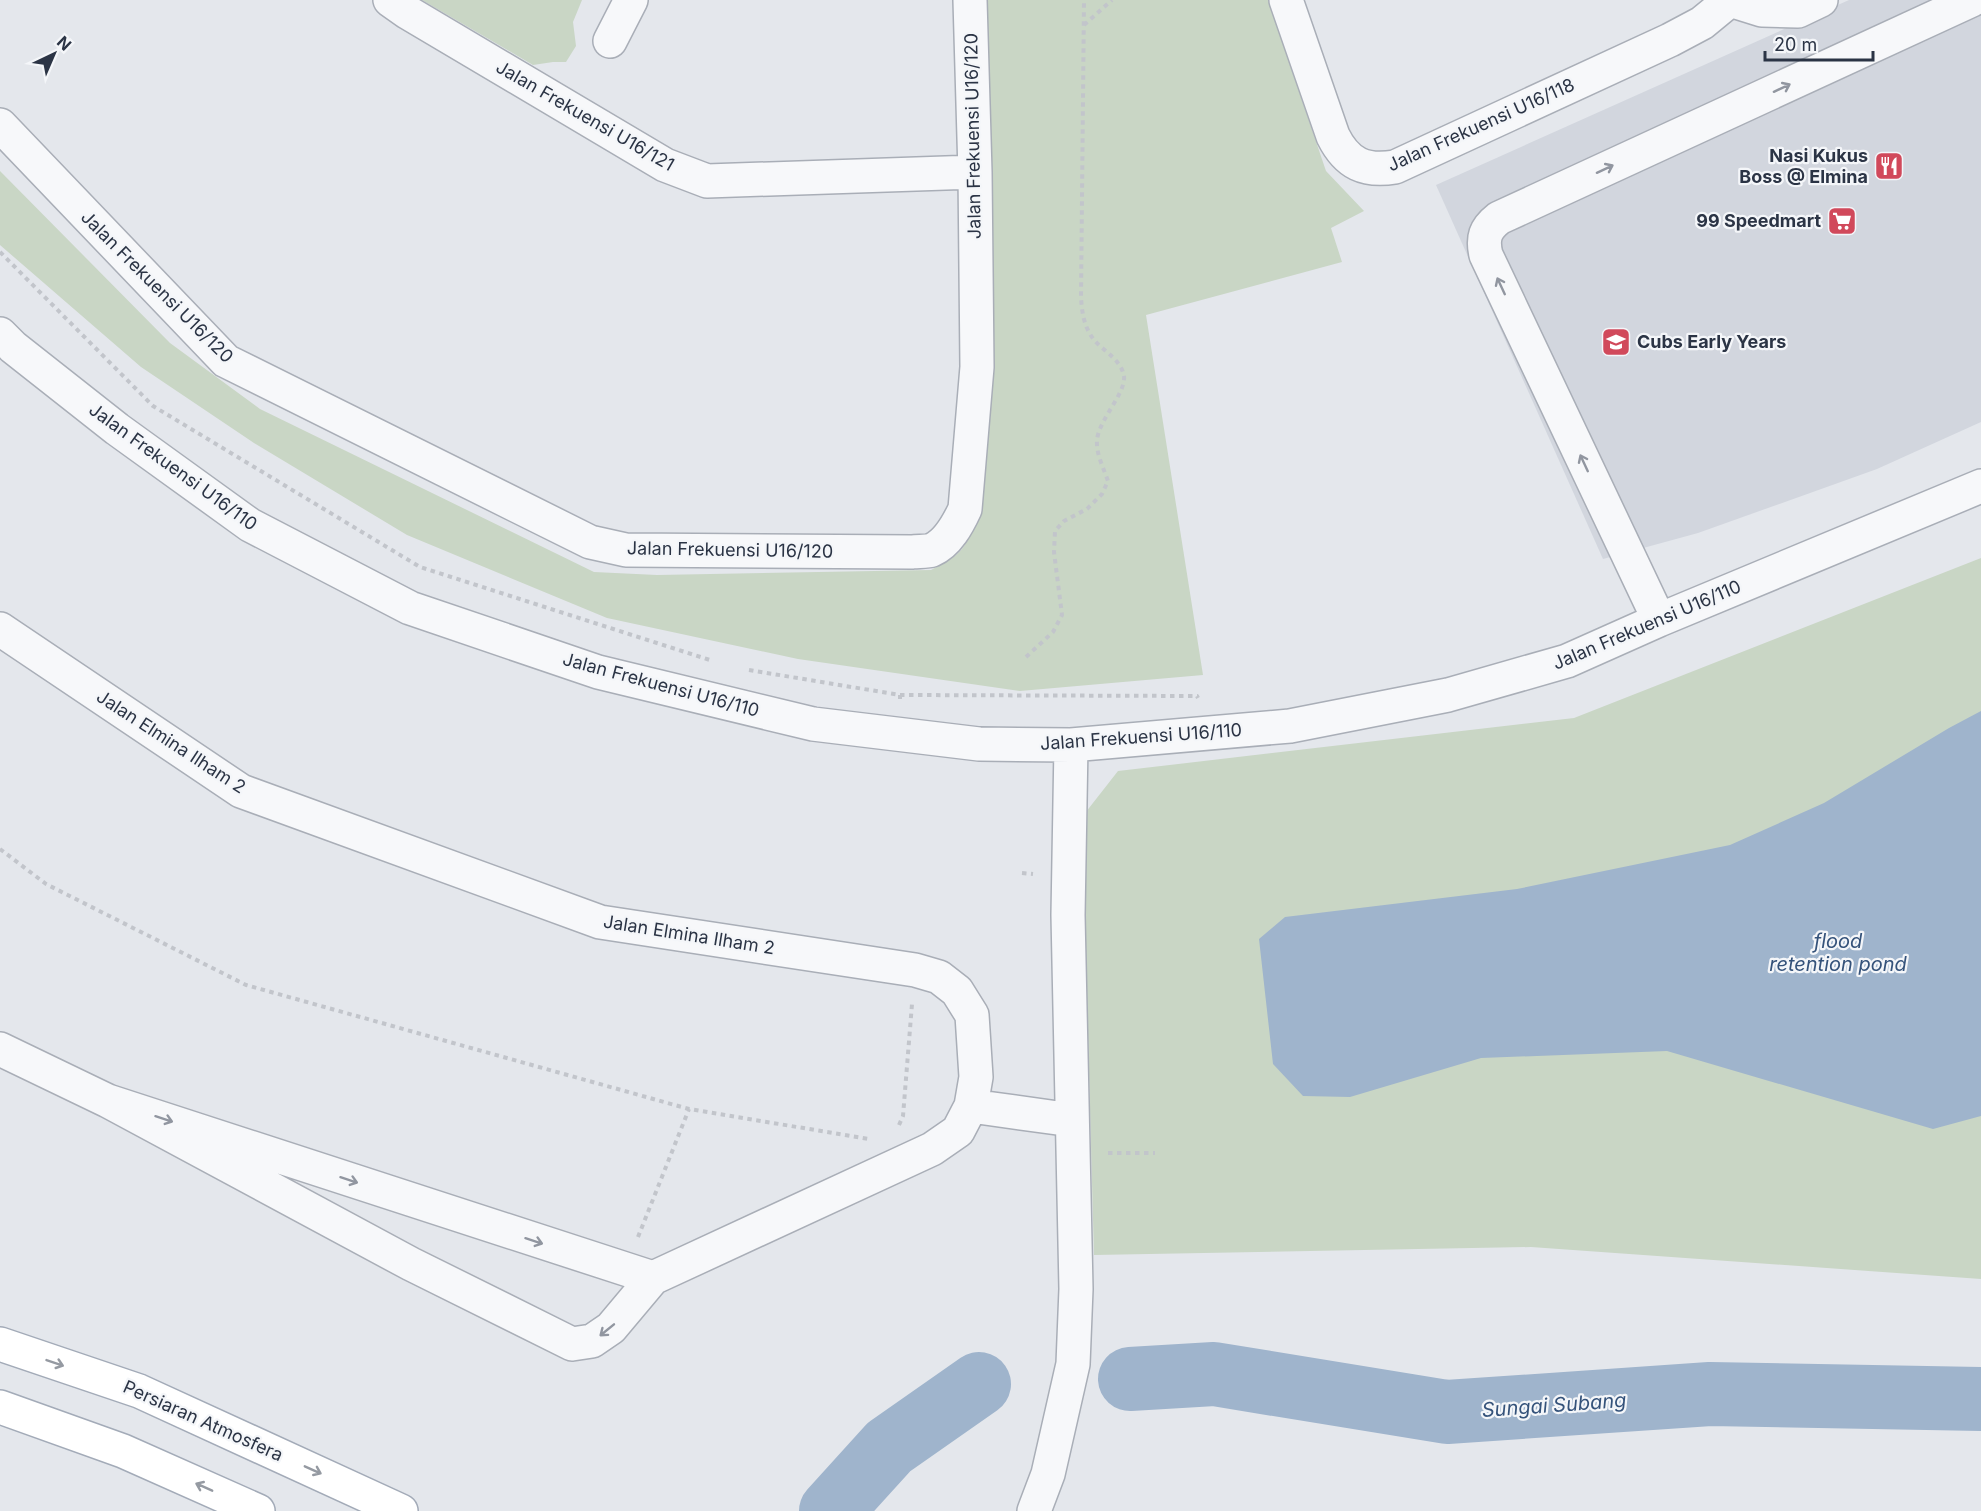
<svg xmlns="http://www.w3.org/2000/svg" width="1981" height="1511" font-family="Inter,sans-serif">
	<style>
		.built { fill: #d2d6de }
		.green { fill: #c9d6c5 }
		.water { fill: #9fb4cc }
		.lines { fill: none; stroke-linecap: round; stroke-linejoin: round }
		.river { stroke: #9fb4cc; stroke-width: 64 }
		.minor-casing { stroke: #a9aeb7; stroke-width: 36 }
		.major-casing { stroke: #a3abb8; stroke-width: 36 }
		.path { stroke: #c2c5cb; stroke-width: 4; stroke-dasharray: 4.5 4.5; stroke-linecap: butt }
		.minor { stroke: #f7f8fa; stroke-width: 33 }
		.major { stroke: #fff; stroke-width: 33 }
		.oneway { stroke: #9196a0 }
		.oneway2 { stroke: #959aa2 }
		.labels { text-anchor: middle; stroke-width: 4.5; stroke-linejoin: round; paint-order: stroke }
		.street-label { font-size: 18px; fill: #2b3445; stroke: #f4f6f9 }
		.poi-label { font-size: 18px; font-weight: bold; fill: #2b3445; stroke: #f4f6f9; text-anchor: end }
		.water-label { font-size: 20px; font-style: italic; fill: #34527a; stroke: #f4f6f9 }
	</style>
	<rect width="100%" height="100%" fill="#e4e7ec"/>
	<!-- built -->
	<path class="built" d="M 1849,0 L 1981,0 L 1981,422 L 1877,469 L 1698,533 L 1603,559 L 1436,185 Z"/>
	<!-- green -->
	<path class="green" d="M 422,0 L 582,0 L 573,22 L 576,46 L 566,62 L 553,62 L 533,65 Z
		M 984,0 L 1268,0 L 1326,171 L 1364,211 L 1331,228 L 1342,262 L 1146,315 L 1203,675 L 1020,691 L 798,659 L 607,618 L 407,535 L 254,443 L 141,367 L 0,245 L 0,171 L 170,343 L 260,409 L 594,572 L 657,575 L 931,570 C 963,554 965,549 978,516 Z
		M 1981,558 L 1981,1279 L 1531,1247 L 1094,1255 L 1082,817 L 1118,771 L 1574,718 Z"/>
	<!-- water -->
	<path class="water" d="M 1981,711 L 1981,1116 L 1933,1129 L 1667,1051 L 1481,1058 L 1350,1097 L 1303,1096 L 1273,1064 L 1259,939 L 1285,917 L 1517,889 L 1730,845 L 1824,803 L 1949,728 Z"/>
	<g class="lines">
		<!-- river -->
		<path class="river" d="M 1130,1379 L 1214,1374 L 1447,1412 L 1710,1394 L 1981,1399
			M 831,1511 L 889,1447 L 979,1384"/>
		<!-- minor casing -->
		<g class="minor-casing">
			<path id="minor" d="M 390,0 L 407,12 L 665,165 L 707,181 L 975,172
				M 1286,0 L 1333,136 C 1347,164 1365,172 1395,167 L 1670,40 L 1702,23 L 1730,0
				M 1730,0 L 1762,10 L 1798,11 L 1821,0
				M 610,41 L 631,0
				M 0,125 L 226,361 L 590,542 L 626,550 L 912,552 C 918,551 926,552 932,550 C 948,543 958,524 965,509 L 977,367 L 975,172 L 970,0
				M 0,334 L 13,347 L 117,429 L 250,525 L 410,608 L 598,672 L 813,724 L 979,744 L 1071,745 L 1290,726 L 1448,695 L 1567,661 L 1659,620 L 1981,486
				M 1659,620 L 1486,255 C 1482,238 1485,229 1499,218 L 1972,0
				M 0,629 L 241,791 L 600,922 L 915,970 L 939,977 L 957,991 L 972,1015 L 976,1077 L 971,1106 L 958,1131 L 932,1149 L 653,1278
				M 0,1049 L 108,1101 L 411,1264 L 572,1344 L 592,1341 L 611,1328 L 653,1278 L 108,1101
				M 971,1106 L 1072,1120
				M 1034,1511 L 1048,1474 L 1073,1364 L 1076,1289 L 1068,915 L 1071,745"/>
		</g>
		<!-- major casing -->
		<g class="major-casing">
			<path id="major" d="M 0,1344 L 139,1391 L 401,1511
				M 0,1407 L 123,1451 L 258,1511"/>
		</g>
		<!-- path -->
		<path class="path" d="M 1084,25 L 1112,0
			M 0,252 L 153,406 L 420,567 L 713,661
			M 1026,657 L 1053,632 L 1062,615 L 1054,552 L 1055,531 L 1064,521 L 1087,509 L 1102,494 L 1108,481 C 1104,469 1096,454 1097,441 C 1098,420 1126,394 1124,376 C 1121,360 1105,352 1095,341 C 1084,328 1082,313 1081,297 L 1084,0
			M 749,670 L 900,695 L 900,699
			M 900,695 L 1197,696 L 1198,698
			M 0,849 L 46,884 L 246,985 L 689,1109 L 869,1139
			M 1022,873 L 1033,874
			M 899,1125 L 903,1116 L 912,1004
			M 1108,1153 L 1155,1153
			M 638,1237 L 689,1109"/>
		<!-- minor -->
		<use href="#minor" class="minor"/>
		<!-- major -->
		<use href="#major" class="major"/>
	</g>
	<!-- one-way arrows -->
	<defs><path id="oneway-shaft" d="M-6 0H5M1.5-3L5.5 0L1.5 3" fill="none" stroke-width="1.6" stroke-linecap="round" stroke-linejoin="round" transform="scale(1.5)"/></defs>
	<g class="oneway">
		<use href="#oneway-shaft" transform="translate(1782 88) rotate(-25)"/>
		<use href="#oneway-shaft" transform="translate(1605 169) rotate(-25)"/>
		<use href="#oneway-shaft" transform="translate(1501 286) rotate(-115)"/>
		<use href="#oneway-shaft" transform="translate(1584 463) rotate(-115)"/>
		<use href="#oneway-shaft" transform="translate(164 1119) rotate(18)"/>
		<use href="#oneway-shaft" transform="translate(349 1180) rotate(18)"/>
		<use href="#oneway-shaft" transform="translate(534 1241) rotate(18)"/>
		<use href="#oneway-shaft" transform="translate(607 1330) rotate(141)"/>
	</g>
	<g class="oneway2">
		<use href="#oneway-shaft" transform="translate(55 1363) rotate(19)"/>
		<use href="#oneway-shaft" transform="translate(313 1470) rotate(24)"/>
		<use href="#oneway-shaft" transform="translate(204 1487) rotate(-156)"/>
	</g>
	<!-- icons -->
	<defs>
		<g id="restaurant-square" transform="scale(1.5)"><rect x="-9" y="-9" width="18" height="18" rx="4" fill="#d1495b" stroke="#f4f6f9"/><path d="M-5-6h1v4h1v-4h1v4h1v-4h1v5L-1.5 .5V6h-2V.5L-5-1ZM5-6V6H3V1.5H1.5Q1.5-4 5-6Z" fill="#fff"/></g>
		<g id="supermarket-square" transform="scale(1.5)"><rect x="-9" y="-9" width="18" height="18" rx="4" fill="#d1495b" stroke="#f4f6f9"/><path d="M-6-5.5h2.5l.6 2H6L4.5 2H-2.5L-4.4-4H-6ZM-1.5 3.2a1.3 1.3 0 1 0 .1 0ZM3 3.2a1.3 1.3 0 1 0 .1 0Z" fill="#fff"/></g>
		<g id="school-square" transform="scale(1.5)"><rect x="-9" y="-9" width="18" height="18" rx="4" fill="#d1495b" stroke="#f4f6f9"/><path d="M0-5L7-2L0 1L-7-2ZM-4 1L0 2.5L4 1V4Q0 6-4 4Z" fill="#fff"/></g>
	</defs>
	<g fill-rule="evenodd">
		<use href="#restaurant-square" x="1889" y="166"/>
		<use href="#supermarket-square" x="1842" y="221"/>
		<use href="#school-square" x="1616" y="342"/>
	</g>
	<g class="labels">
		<!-- street labels -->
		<g class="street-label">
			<text transform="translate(585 116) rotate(30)" y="6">Jalan Frekuensi U16/121</text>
			<text transform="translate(1481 125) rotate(-24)" y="6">Jalan Frekuensi U16/118</text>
			<text transform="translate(973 136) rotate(-91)" y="6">Jalan Frekuensi U16/120</text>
			<text transform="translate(157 287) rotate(45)" y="6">Jalan Frekuensi U16/120</text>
			<text transform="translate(173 467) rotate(36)" y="6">Jalan Frekuensi U16/110</text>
			<text transform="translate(730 550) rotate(1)" y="6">Jalan Frekuensi U16/120</text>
			<text transform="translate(1647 625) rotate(-23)" y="6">Jalan Frekuensi U16/110</text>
			<text transform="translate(661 685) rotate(15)" y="6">Jalan Frekuensi U16/110</text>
			<text transform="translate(1141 737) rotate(-4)" y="6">Jalan Frekuensi U16/110</text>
			<text transform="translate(171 742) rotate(33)" y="6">Jalan Elmina Ilham 2</text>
			<text transform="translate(689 935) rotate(9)" y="6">Jalan Elmina Ilham 2</text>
			<text transform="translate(203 1421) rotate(24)" y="6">Persiaran Atmosfera</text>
		</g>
		<!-- poi labels -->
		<g class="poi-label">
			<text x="1868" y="162">Nasi Kukus<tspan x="1868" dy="21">Boss @ Elmina</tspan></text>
			<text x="1821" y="227">99 Speedmart</text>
			<text x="1637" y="348" text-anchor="start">Cubs Early Years</text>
		</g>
		<!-- water labels -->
		<g class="water-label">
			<text x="1838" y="948">flood<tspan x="1838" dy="23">retention pond</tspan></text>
			<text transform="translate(1554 1405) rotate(-4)" y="7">Sungai Subang</text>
		</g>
	</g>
	<!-- north arrow -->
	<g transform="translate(54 54) rotate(44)" stroke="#f4f6f9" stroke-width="4.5" paint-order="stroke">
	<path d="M0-4.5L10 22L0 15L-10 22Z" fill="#2b3445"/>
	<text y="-9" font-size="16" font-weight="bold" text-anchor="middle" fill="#2b3445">N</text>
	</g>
	<!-- scale -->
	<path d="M1765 51v9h108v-9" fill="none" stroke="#2b3445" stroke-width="3"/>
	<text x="1774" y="51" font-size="18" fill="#2b3445" stroke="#f4f6f9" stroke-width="4.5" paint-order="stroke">20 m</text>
</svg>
